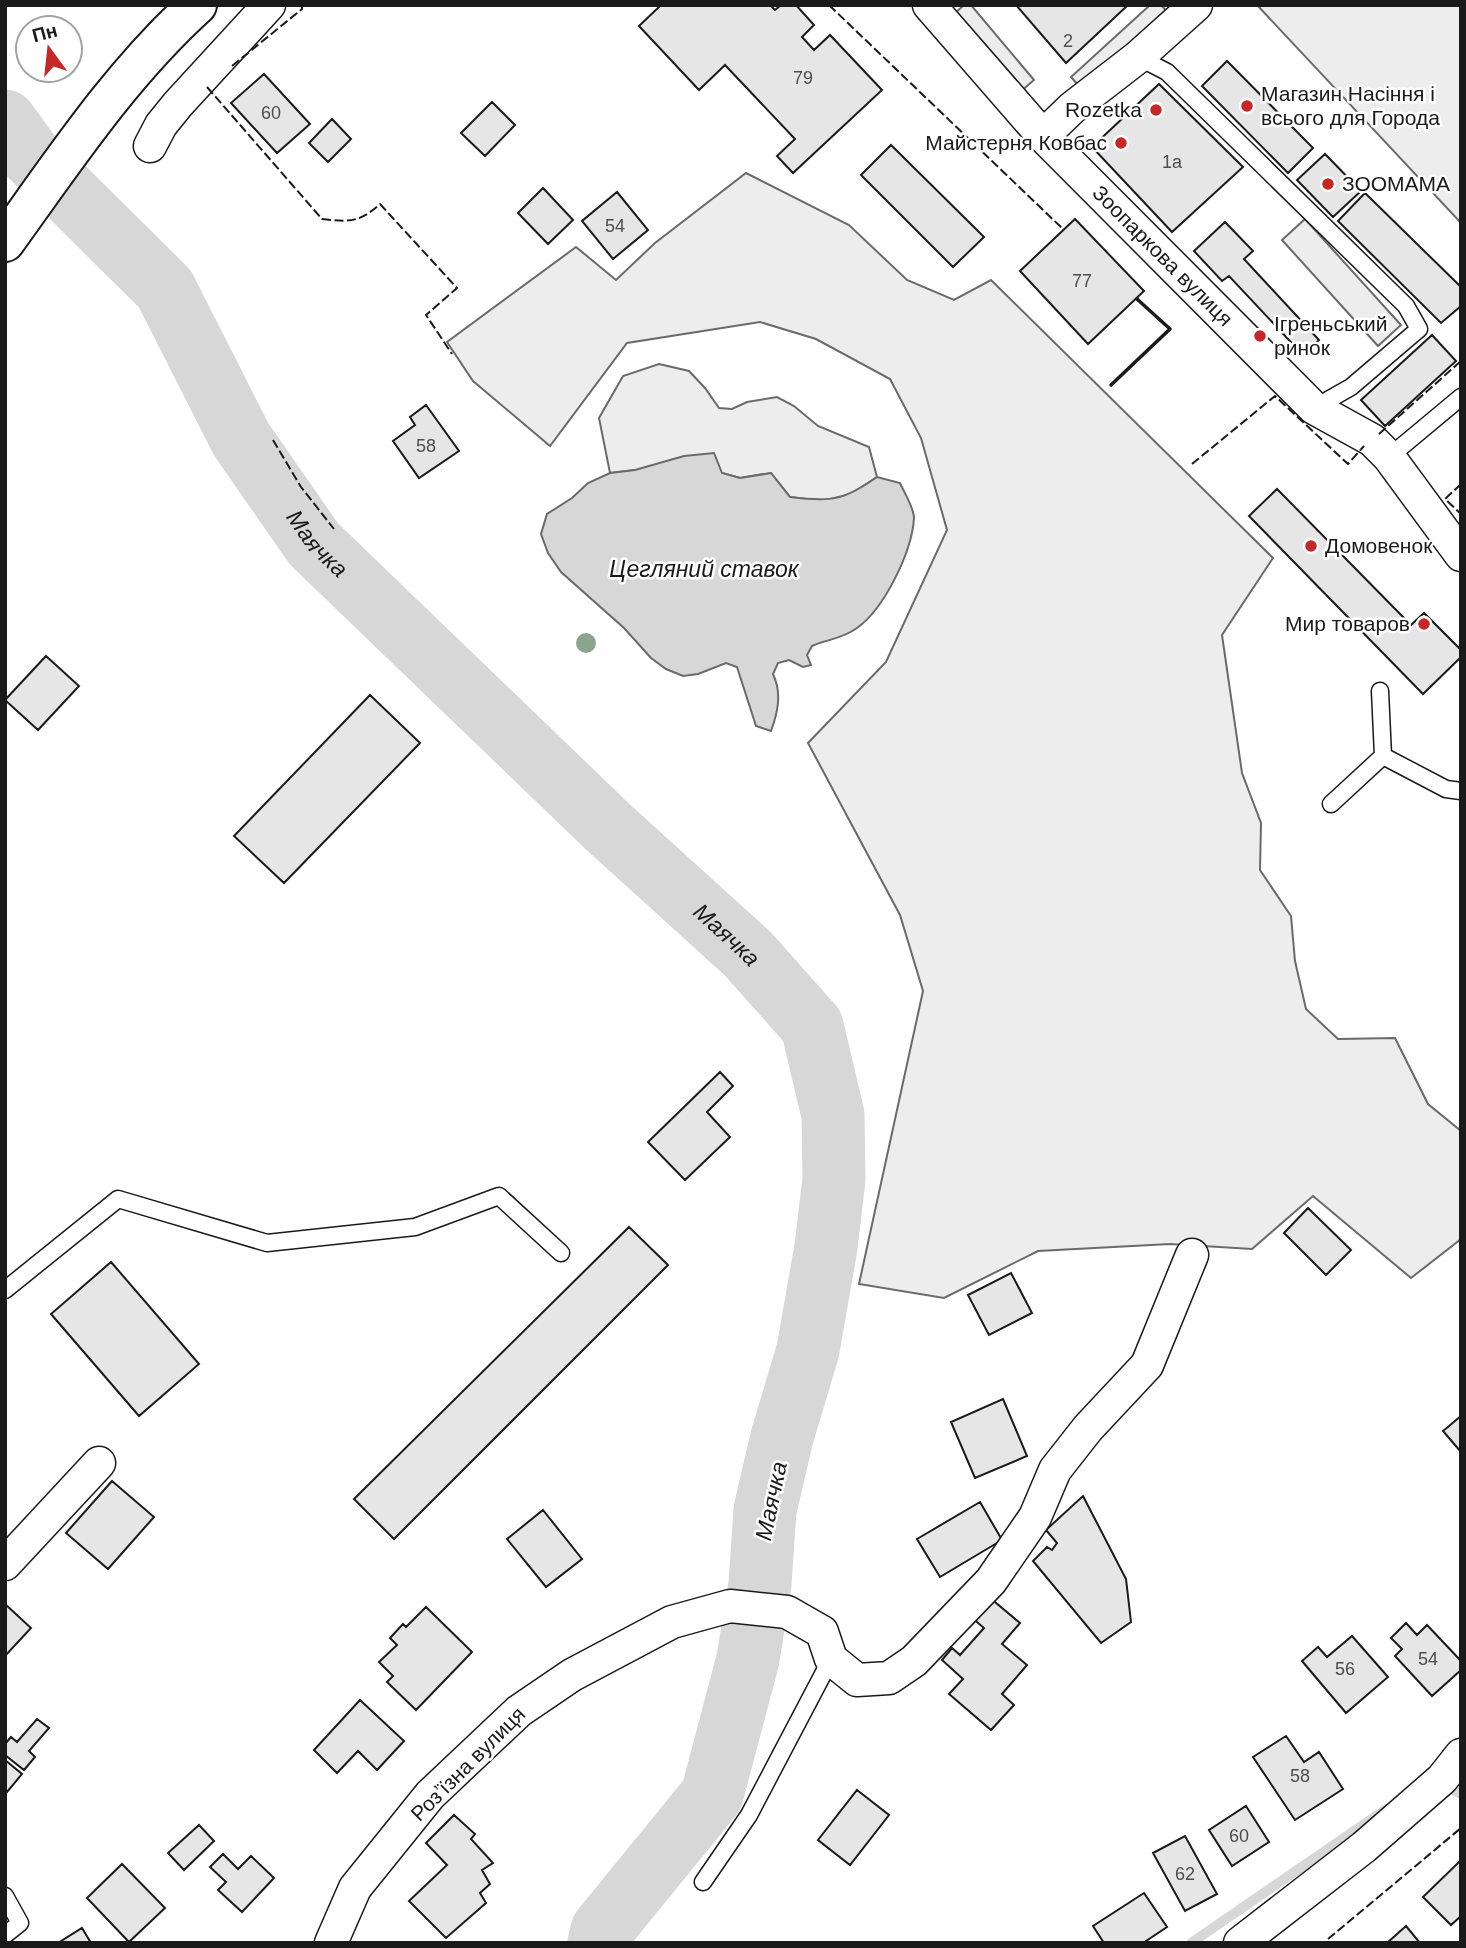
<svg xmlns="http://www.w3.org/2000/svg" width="1466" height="1948" font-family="Arial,sans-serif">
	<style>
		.built { fill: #ededed; stroke: #6a6a6a; stroke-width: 2 }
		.water { fill: #d7d7d7; stroke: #6a6a6a; stroke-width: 2 }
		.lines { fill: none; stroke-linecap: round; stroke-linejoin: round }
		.stream { stroke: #d7d7d7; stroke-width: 10 }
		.river { stroke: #d7d7d7; stroke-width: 63 }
		.building { fill: #e6e6e6; stroke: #1a1a1a; stroke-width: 2 }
		.lane-casing { stroke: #1a1a1a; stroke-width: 19 }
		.street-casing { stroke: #1a1a1a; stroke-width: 35 }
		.primary-casing { stroke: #1a1a1a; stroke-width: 42 }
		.lane { stroke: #fff; stroke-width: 16 }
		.street { stroke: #fff; stroke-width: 32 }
		.primary { stroke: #fff; stroke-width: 38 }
		.fence { stroke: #1a1a1a; stroke-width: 2; stroke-dasharray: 9 3.5; stroke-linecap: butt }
		.wall { stroke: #1a1a1a; stroke-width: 3.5 }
		.tree { fill: #8aa48f }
		.poi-dot { fill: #c62828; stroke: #fff; stroke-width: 2.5 }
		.labels { text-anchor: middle; stroke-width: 5; stroke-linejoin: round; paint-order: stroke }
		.number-label { font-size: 18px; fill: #4d4d4d }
		.poi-label { font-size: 21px; fill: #1a1a1a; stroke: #fff; text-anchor: start }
		.street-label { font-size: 21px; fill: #1a1a1a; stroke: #fff }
		.water-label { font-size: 23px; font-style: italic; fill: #1a1a1a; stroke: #fff }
	</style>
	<rect width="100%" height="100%" fill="#fff"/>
	<!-- built -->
	<path class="built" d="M 964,5 L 971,5 L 1034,80 L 1020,92 L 955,13 Z
		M 1150,5 L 1161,5 L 1172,17 L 1086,94 L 1071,77 Z
		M 1257,5 L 1461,5 L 1461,223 Z
		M 746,173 L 849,225 L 907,280 L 954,300 L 991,280 L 1273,558 L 1222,635 L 1242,773 L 1261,823 L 1260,870 L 1291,916 L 1295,961 L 1306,1009 L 1338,1039 L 1395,1038 L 1428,1104 L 1461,1131 L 1461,1239 L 1411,1278 L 1313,1196 L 1252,1249 L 1170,1244 L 1038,1251 L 944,1298 L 859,1284 L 923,991 L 900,915 L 808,743 L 886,662 L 947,530 L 921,438 L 890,379 L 816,339 L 760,322 L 627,343 L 550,446 L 473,381 L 447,342 L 576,247 L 616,280 L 655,243 Z
		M 1305,219 L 1401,325 L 1378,346 L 1282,240 Z
		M 659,364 L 689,371 L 705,388 L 719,408 L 732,409 L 747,402 L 777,397 L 794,406 L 818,426 L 869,447 L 877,477 L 851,494 L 822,501 L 790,497 L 771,473 L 740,478 L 722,473 L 635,470 L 610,473 L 599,418 L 623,376 Z"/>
	<!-- water -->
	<path class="water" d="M 714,453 L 722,473 L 740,478 L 771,473 L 790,497 C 831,502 843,501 877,477 L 900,483 C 904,492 914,508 914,518 C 912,552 884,609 857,628 C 842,639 828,639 812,646 L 807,655 L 811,665 L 803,667 L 789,660 L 778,663 L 773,674 C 782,693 778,712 771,731 L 756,726 L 737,667 L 726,663 L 698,674 L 683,676 L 666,669 L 651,658 L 624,628 L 561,572 L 548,553 L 541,534 L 547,514 L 572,498 L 588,483 L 610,473 L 635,470 L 684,456 Z"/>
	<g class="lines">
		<!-- stream -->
		<path class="stream" d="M 1451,1789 L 1461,1794
			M 1191,1943 L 1386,1809"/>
		<!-- river -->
		<path class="river" id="s1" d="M 5,121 L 29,154 L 165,289 L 241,439 L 314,544 L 608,827 L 748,954 L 812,1026 L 833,1115 L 834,1179 L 826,1247 L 808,1350 L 782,1437 L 765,1510 L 760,1584 L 748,1659 L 712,1795 L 602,1930 L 599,1943"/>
	</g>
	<!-- building -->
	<path class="building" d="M 661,5 L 770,5 L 775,10 L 781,5 L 796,5 L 814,25 L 802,37 L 814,50 L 830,35 L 882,90 L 793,173 L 777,156 L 795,139 L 725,65 L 699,90 L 639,26 Z
		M 1016,5 L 1128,5 L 1066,63 Z
		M 1227,61 L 1313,148 L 1288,173 L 1202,86 Z
		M 264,74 L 310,124 L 277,153 L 231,103 Z
		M 1159,84 L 1243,167 L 1172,232 L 1092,147 Z
		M 492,102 L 515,125 L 485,156 L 461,133 Z
		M 332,119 L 351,139 L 328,162 L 309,143 Z
		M 891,145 L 984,237 L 953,267 L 861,175 Z
		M 1325,154 L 1361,191 L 1333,217 L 1297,180 Z
		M 543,188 L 573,220 L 548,244 L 518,213 Z
		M 617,192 L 648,230 L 613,259 L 582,221 Z
		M 1365,193 L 1461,287 L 1461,306 L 1441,323 L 1338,221 Z
		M 1075,219 L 1144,291 L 1088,344 L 1020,271 Z
		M 1225,222 L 1253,251 L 1244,259 L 1319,340 L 1303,355 L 1229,276 L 1222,281 L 1194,251 Z
		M 1432,335 L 1456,361 L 1385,426 L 1361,400 Z
		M 426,405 L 459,451 L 419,478 L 393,441 L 415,425 L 410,417 Z
		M 1277,489 L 1411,625 L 1424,613 L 1461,650 L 1461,657 L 1423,694 L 1249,516 Z
		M 46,656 L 79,686 L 38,730 L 5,700 Z
		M 370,695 L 420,743 L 284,883 L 234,836 Z
		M 720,1072 L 733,1086 L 707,1112 L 730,1137 L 685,1180 L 648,1142 Z
		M 1308,1208 L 1351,1250 L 1326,1275 L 1284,1233 Z
		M 629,1227 L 668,1265 L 394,1539 L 354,1499 Z
		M 111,1262 L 199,1364 L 139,1416 L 51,1314 Z
		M 1011,1273 L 1032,1313 L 989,1335 L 968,1295 Z
		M 1003,1399 L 1027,1456 L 975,1478 L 951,1422 Z
		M 1461,1416 L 1461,1452 L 1443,1431 Z
		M 112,1481 L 154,1517 L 108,1569 L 66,1533 Z
		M 1083,1496 L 1126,1579 L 1131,1622 L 1101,1643 L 1033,1561 L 1047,1547 L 1052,1550 L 1057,1543 L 1046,1530 Z
		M 980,1502 L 1002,1540 L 940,1577 L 917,1539 Z
		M 543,1510 L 582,1559 L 546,1587 L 507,1539 Z
		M 989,1597 L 1020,1623 L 1002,1644 L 1027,1665 L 1002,1694 L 1014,1705 L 991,1730 L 949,1694 L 963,1679 L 942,1660 L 952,1648 L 960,1655 L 984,1628 L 971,1617 Z
		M 5,1604 L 31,1628 L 5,1656 Z
		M 426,1607 L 472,1652 L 416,1710 L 387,1682 L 393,1676 L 379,1662 L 397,1645 L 390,1638 L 403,1624 L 406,1627 Z
		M 1406,1623 L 1417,1635 L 1427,1625 L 1461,1661 L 1461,1670 L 1432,1696 L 1395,1656 L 1402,1649 L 1391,1638 Z
		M 1352,1636 L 1388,1677 L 1346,1713 L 1302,1661 L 1318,1647 L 1327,1657 Z
		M 360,1700 L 404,1741 L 377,1770 L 358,1751 L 337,1773 L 314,1750 Z
		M 37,1719 L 49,1728 L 29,1751 L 35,1757 L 24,1770 L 5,1755 L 5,1744 L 11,1737 L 17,1742 Z
		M 1286,1736 L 1304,1762 L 1319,1752 L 1343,1789 L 1295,1820 L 1253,1757 Z
		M 5,1760 L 22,1774 L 7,1792 L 5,1790 Z
		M 857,1790 L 889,1815 L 850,1865 L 818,1840 Z
		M 1246,1806 L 1269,1842 L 1232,1866 L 1209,1830 Z
		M 454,1815 L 475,1834 L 471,1839 L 493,1863 L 482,1870 L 490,1884 L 480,1893 L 486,1903 L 446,1938 L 409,1901 L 447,1865 L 426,1843 Z
		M 199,1825 L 214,1841 L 184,1870 L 168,1853 Z
		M 1185,1836 L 1217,1894 L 1185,1911 L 1153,1853 Z
		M 223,1854 L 238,1869 L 251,1856 L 274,1878 L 242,1912 L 218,1890 L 226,1882 L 210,1867 Z
		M 1461,1860 L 1461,1916 L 1451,1925 L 1423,1897 Z
		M 122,1864 L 165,1908 L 129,1942 L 87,1898 Z
		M 1144,1893 L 1167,1927 L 1143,1943 L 1104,1943 L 1093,1926 Z
		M 1406,1926 L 1420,1943 L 1387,1943 Z
		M 82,1928 L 91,1943 L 58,1943 Z"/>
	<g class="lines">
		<!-- lane casing -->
		<g class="lane-casing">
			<path id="lane" d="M 1138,57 L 1167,72 L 1406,306 L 1419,329 L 1351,387 L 1314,408
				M 1389,457 L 1461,397
				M 1380,691 L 1383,756 L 1446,789 L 1461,791
				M 1331,804 L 1383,756
				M 5,1290 L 118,1199 L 267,1243 L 415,1227 L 499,1196 L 561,1253
				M 703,1882 L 749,1815 L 831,1659
				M 5,1896 L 20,1923 L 5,1935"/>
		</g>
		<!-- street casing -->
		<g class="street-casing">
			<g id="street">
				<path id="s2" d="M 929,5 L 1043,136 L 1314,408 L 1372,440 L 1389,457 L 1461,555"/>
				<path d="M 1043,136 L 1072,108 L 1138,57 L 1196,5"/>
				<path d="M 150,146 L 161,125 L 178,104 L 269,5"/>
				<path d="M 5,1564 L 99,1463"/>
				<path d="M 331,1943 L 355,1888 L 430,1795 L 519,1711 L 572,1675 L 672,1622 L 730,1606 L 787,1612 L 822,1632 L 831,1659 L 857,1680 L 889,1678 L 914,1661 L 991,1581 L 1035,1517 L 1055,1470 L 1088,1428 L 1147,1365 L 1192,1255"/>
				<path d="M 1240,1943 L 1364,1847 L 1442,1779 L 1461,1755"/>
			</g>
		</g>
		<!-- primary casing -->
		<g class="primary-casing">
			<path id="primary" d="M 5,242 C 64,160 121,74 197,5"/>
		</g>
		<!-- lane -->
		<use href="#lane" class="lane"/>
		<!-- street -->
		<use href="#street" class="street"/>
		<!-- primary -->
		<use href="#primary" class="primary"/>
		<!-- fence -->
		<path class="fence" d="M 829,5 L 1064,230
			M 232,66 L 302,9 L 302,5
			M 207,87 L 322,219 C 349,222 359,223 380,204 L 457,288 L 426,315 L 452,354
			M 1379,434 L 1461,361
			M 273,440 L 301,487 L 334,529
			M 1192,464 L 1275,396 L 1348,464 L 1364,446
			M 1461,484 L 1445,499 L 1461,514
			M 1328,1939 L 1461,1828"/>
		<!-- wall -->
		<path class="wall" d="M 1111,385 L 1170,329 L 1137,299"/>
	</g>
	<!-- trees -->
	<circle class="tree" cx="586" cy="643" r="10"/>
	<!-- markers -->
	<g class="poi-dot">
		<circle cx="1247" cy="106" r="7"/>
		<circle cx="1156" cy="110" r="7"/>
		<circle cx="1121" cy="143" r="7"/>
		<circle cx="1328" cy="184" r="7"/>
		<circle cx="1260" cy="336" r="7"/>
		<circle cx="1311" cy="546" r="7"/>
		<circle cx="1424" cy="624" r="7"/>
	</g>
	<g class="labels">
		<!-- number labels -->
		<g class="number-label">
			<text x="1068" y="47">2</text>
			<text x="803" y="84">79</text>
			<text x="271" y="119">60</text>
			<text x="1172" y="168">1а</text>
			<text x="615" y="232">54</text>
			<text x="1082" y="287">77</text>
			<text x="426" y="452">58</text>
			<text x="1428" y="1665">54</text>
			<text x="1345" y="1675">56</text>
			<text x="1300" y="1782">58</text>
			<text x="1239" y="1842">60</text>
			<text x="1185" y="1880">62</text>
		</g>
		<!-- poi labels -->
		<g class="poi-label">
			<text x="1261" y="101">Магазин Насіння і<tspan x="1261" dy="24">всього для Города</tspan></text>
			<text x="1142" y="117" text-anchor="end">Rozetka</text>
			<text x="1107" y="150" text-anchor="end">Майстерня Ковбас</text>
			<text x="1342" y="191">ЗООМАМА</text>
			<text x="1274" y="331">Ігреньський<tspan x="1274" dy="24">ринок</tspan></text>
			<text x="1325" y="553">Домовенок</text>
			<text x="1410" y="631" text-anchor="end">Мир товаров</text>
		</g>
		<!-- street labels -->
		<g class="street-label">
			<text dy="7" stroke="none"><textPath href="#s2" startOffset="343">Зоопаркова вулиця</textPath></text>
			<text transform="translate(468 1764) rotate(-45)" y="7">Розʼїзна вулиця</text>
		</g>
		<!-- water labels -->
		<g class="water-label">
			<text dy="8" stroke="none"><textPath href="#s1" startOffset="530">Маячка</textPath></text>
			<text x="704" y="577">Цегляний ставок</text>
			<text dy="8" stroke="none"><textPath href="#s1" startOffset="1097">Маячка</textPath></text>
			<text transform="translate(771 1501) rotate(-78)" y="8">Маячка</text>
		</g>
	</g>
	<!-- border -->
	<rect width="1466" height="1948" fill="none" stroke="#1a1a1a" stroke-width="14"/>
	<!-- north arrow -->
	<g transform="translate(49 49) rotate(345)"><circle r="33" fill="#ffffff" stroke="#a3a3a3" stroke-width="2"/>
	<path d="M0-5L12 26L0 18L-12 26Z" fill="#c62828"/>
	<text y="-10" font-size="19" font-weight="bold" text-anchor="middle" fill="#1a1a1a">Пн</text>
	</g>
</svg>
